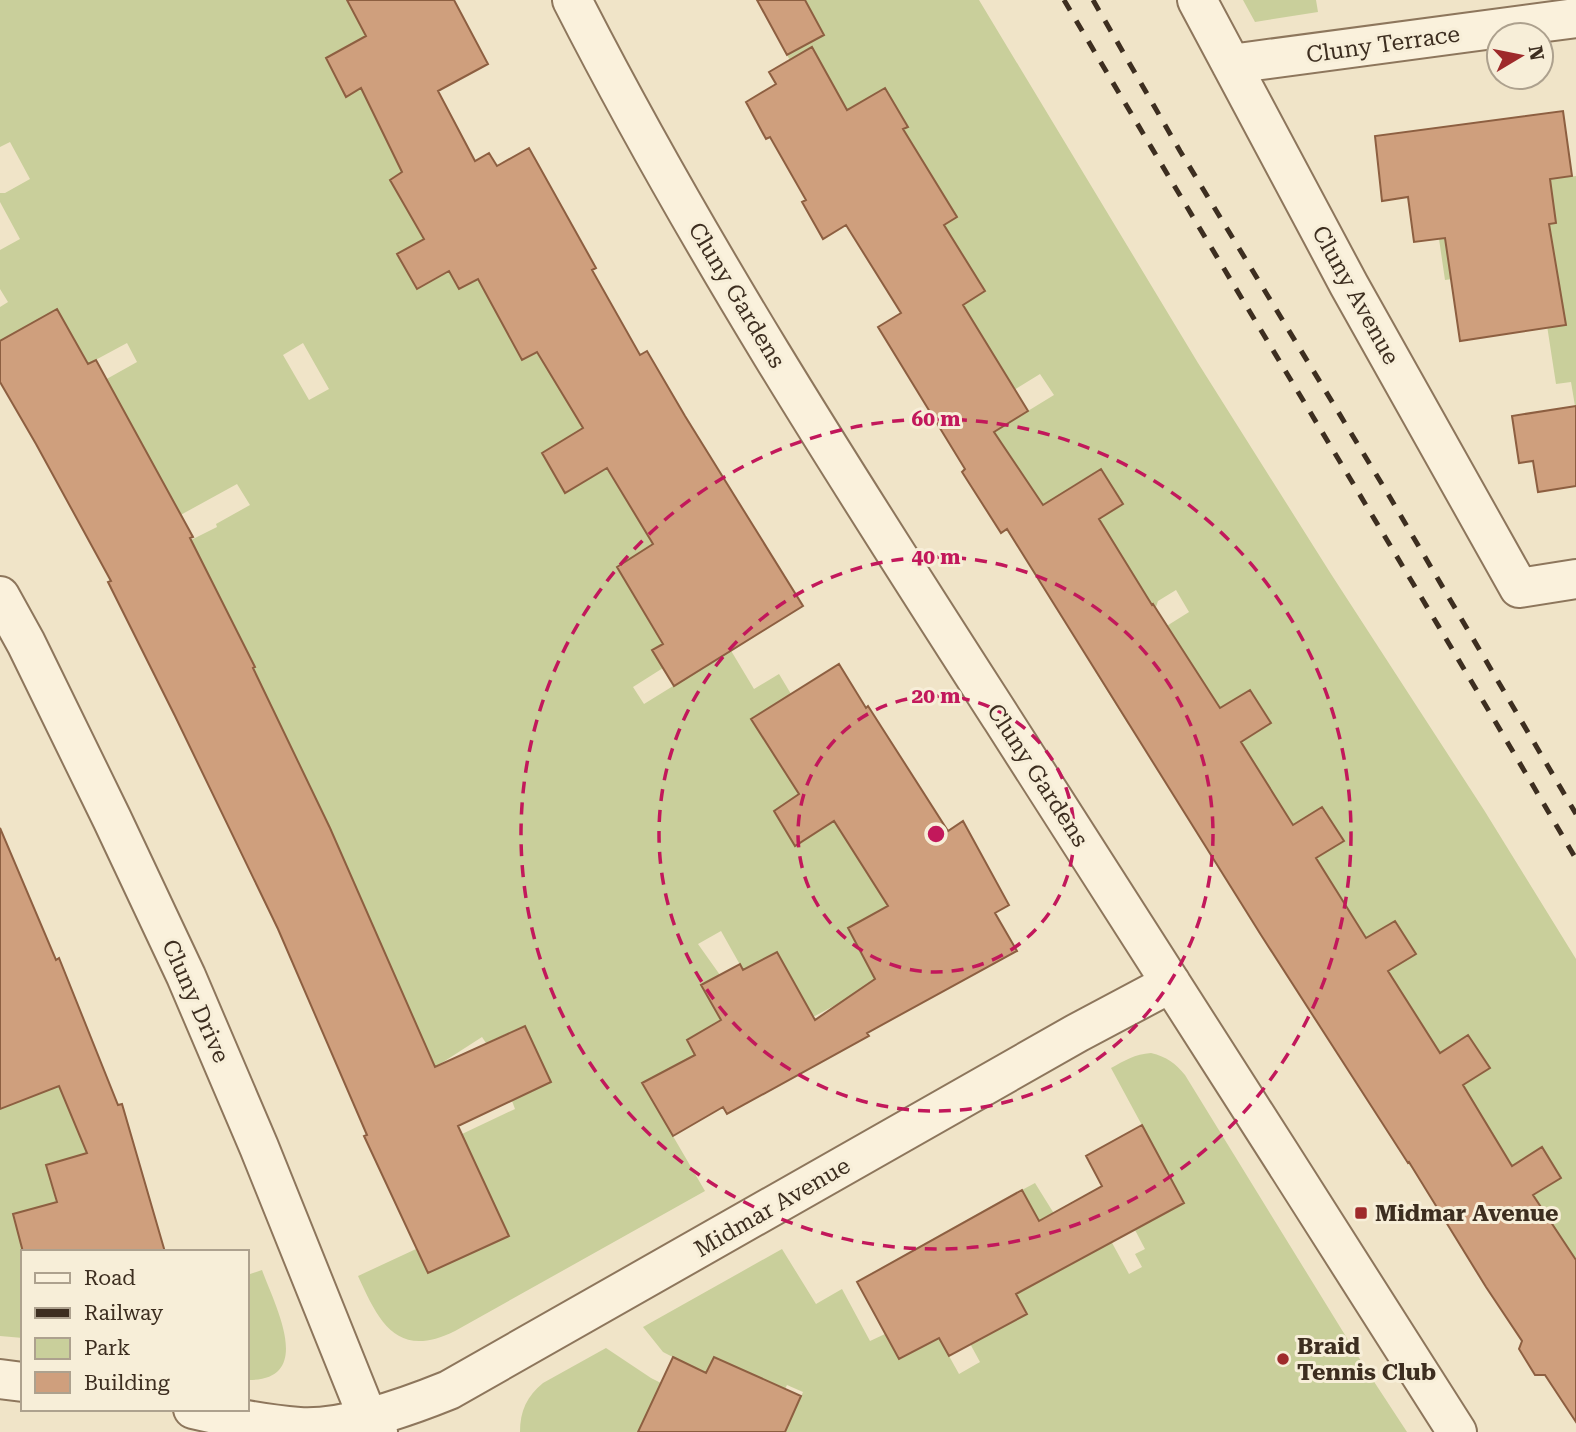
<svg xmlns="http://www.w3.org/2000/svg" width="1576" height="1432" font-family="'Roboto Serif',serif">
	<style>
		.green { fill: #c9cf9b; fill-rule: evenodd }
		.building { fill: #cf9f7d; stroke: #8d5f41; stroke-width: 2 }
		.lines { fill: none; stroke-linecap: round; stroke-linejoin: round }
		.minor-casing { stroke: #8d765c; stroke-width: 42 }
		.minor { stroke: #faf1dc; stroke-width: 38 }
		.rail { stroke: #3d2e20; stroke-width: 5; stroke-dasharray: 12 12; stroke-linecap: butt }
		.ring { fill: none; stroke: #c2185b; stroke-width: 3.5; stroke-dasharray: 12 9 }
		.poi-dot { fill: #9e2a2b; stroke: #f7eed8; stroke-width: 2.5 }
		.labels { text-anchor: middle; stroke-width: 6; stroke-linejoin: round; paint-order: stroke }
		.street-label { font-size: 23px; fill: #3d2e20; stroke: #f7eed8 }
		.poi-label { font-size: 23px; font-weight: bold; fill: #3d2e20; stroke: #f7eed8; text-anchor: start }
		.centre { fill: #c2185b; stroke: #f7eed8; stroke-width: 3.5 }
		.ring-label { font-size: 21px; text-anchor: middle; font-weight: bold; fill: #c2185b; stroke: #f7eed8; stroke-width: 6; stroke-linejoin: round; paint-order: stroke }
	</style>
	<rect width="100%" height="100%" fill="#f0e4c8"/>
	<!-- green -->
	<path class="green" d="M 0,0 L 356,0 L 349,4 L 368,40 L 359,40 L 326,58 L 346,96 L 381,78 L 392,84 L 366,98 L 373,113 L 379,110 L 427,150 L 460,133 L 463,137 L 390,180 L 410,214 L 426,238 L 398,254 L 417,289 L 449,271 L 459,289 L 492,271 L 578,329 L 596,361 L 632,341 L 640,355 L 550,372 L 584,431 L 576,433 L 542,453 L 565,492 L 602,471 L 605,466 L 625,498 L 706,450 L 720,473 L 698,516 L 617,567 L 630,588 L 698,622 L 653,650 L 663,668 L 633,687 L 644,704 L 720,657 L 730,649 L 754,689 L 779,674 L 791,694 L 805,790 L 774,811 L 795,845 L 833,818 L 905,858 L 956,826 L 881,932 L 872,915 L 848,928 L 875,979 L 845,1000 L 813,1017 L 777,952 L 743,970 L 721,931 L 698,944 L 720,975 L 701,985 L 715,1010 L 724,1019 L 687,1040 L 708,1080 L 663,1072 L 642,1083 L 705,1191 L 455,1331 C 397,1360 379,1322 358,1276 L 416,1249 L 428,1273 L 508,1236 L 462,1134 L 515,1109 L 512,1101 L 551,1082 L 524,1026 L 486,1043 L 482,1037 L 437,1066 L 354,1102 L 272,906 L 267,908 L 265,903 L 305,883 L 294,861 L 336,841 L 275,713 L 212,689 L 255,667 L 191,540 L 217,527 L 216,524 L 250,505 L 237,484 L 135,540 L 62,404 L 137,362 L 127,343 L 88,364 L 57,309 L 0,341 L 0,307 L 8,302 L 0,289 L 0,250 L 20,239 L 0,202 L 0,193 L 5,193 L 30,179 L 10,142 L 0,147 ZM 303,343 L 329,389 L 309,400 L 283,355 Z
		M 805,0 L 979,0 L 1198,363 L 1331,574 L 1484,810 L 1576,959 L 1576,1260 L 1531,1194 L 1536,1194 L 1561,1178 L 1542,1147 L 1514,1168 L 1494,1136 L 1421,1181 L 1408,1163 L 1459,1083 L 1490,1067 L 1468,1035 L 1445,1049 L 1442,1056 L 1348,1069 L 1333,1048 L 1405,1002 L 1385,969 L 1416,954 L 1395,921 L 1372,935 L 1368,942 L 1274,954 L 1261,935 L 1333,889 L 1313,856 L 1320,856 L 1343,841 L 1322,807 L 1299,821 L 1295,828 L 1274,796 L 1202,842 L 1187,817 L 1259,771 L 1239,739 L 1247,739 L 1271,723 L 1250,690 L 1225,705 L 1222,712 L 1200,678 L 1128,724 L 1095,671 L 1189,612 L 1176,590 L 1158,601 L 1155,610 L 1097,515 L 1105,515 L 1123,504 L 1101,469 L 1071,487 L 1077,498 L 1013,539 L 1006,529 L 1043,506 L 1003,446 L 965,469 L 956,455 L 1054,395 L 1040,374 L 1014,390 L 963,305 L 985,291 L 972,270 L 902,313 L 908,248 L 956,217 L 869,148 L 908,127 L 885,88 L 847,110 L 819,60 L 797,73 L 787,55 L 824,35 Z
		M 1243,0 L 1316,0 L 1318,12 L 1255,22 Z
		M 1576,176 L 1576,406 L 1575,406 L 1571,382 L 1556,384 L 1544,306 L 1566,325 L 1559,283 L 1538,286 L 1489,274 L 1445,280 L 1439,239 L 1556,223 L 1550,179 Z
		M 1151,1053 C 1167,1057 1175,1063 1185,1075 L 1369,1374 L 1407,1432 L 785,1432 L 803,1392 L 787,1385 L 769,1422 L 752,1375 L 714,1357 L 699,1388 L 698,1370 L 663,1352 L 643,1327 L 782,1249 L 816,1304 L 842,1289 L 870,1341 L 885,1334 L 900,1359 L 939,1338 L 959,1374 L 980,1362 L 918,1248 L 926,1243 L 943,1271 L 1016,1294 L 1064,1268 L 1022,1190 L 1035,1183 L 1076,1249 L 1095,1238 L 1075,1201 L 1086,1195 L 1129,1274 L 1142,1267 L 1135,1254 L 1145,1249 L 1135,1230 L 1184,1203 L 1111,1068 C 1124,1061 1135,1054 1151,1053 Z
		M 98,1069 L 132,1140 L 46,1165 L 57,1205 L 49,1204 L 13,1215 L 23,1252 L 23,1338 L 0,1336 L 0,1108 Z
		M 262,1270 C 275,1306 316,1381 247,1380 L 247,1275 Z
		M 606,1348 L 651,1378 L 661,1383 L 638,1432 L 520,1432 C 520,1411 527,1396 543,1383 Z"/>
	<!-- building -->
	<path class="building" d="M 347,0 L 454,0 L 488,64 L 438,91 L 475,161 L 489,153 L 497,166 L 529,148 L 596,268 L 592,270 L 640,355 L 647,351 L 685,416 L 803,606 L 674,686 L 652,650 L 663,644 L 617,567 L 653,544 L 607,468 L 565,493 L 542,453 L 583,428 L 537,352 L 522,360 L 478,279 L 459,289 L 449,271 L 417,289 L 397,254 L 424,239 L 390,180 L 402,172 L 361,88 L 346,97 L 326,58 L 366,36 Z
		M 757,0 L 805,0 L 824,35 L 787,55 Z
		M 812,47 L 847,110 L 885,88 L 908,127 L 903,129 L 957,217 L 944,225 L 985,291 L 963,305 L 1028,411 L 994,432 L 1043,505 L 1101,469 L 1123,504 L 1099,519 L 1152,605 L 1153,604 L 1220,708 L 1250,690 L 1271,723 L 1241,742 L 1293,825 L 1322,807 L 1344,841 L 1316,858 L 1366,938 L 1395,921 L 1416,954 L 1388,971 L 1440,1053 L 1468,1035 L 1490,1068 L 1463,1085 L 1512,1166 L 1542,1147 L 1561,1178 L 1533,1195 L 1576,1260 L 1576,1422 L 1545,1375 L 1535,1375 L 1519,1349 L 1522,1341 L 1486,1287 L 1409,1162 L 1408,1163 L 1261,935 L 1007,529 L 1001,533 L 962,472 L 965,469 L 878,327 L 901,313 L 846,225 L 823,239 L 802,202 L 806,200 L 770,137 L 766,139 L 746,102 L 776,84 L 769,72 Z
		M 1563,111 L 1572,176 L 1550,179 L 1556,223 L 1549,224 L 1566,325 L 1460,341 L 1445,238 L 1414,242 L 1408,197 L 1382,201 L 1375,136 Z
		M 57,309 L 88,364 L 96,360 L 193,537 L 190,538 L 255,667 L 253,668 L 330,828 L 435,1067 L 525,1026 L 551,1082 L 458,1126 L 509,1236 L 428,1273 L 364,1136 L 367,1135 L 278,929 L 175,716 L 108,582 L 111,581 L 36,444 L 0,382 L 0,341 Z
		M 1576,406 L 1576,486 L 1538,492 L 1533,461 L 1519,463 L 1512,416 Z
		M 839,664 L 866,708 L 868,706 L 948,831 L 963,821 L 1009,905 L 995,913 L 1017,951 L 867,1033 L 869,1036 L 727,1114 L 723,1107 L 673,1136 L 642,1083 L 695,1055 L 687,1040 L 721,1020 L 701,985 L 740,964 L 743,970 L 777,952 L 815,1020 L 875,979 L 848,928 L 888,906 L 834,821 L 795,846 L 774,811 L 799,794 L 751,719 Z
		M 0,828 L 56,960 L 59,958 L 118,1105 L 122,1104 L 165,1252 L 23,1252 L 13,1214 L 57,1202 L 46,1165 L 87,1153 L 59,1086 L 0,1109 Z
		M 1142,1125 L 1184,1203 L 1016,1294 L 1027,1314 L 949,1356 L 939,1338 L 899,1359 L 857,1282 L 1022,1190 L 1039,1221 L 1102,1186 L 1086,1156 Z
		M 673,1357 L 706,1373 L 714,1357 L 801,1396 L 785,1432 L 638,1432 Z"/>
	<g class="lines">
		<!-- minor casing -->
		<g class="minor-casing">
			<path id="minor" d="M 572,0 C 699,249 851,484 1002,719 C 1154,956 1306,1194 1457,1432
				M 1197,0 L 1349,285 L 1519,588 L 1576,579
				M 1231,64 L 1576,18
				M 0,596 L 26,643 L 112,819 L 186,976 L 259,1147 L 368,1418 L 378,1432
				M 0,1379 L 23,1382
				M 193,1409 C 227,1417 263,1424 299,1427 C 344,1430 407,1407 449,1390 L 1077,1033 L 1171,983"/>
		</g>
		<!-- minor -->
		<use href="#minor" class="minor"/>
		<!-- rail -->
		<path class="rail" d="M 1064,0 C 1233,287 1408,571 1576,859
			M 1093,0 L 1180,151 L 1388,494 L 1576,814"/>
	</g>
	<!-- distance rings -->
	<g class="ring">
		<circle cx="936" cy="834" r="138"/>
		<circle cx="936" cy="834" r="277"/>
		<circle cx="936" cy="834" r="415"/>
	</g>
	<!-- markers -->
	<g class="poi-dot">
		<rect x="1354" y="1206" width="14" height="14" rx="3.5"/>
		<circle cx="1283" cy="1359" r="7"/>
	</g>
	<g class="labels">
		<!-- street labels -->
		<g class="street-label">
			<text transform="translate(1383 44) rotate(-8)" y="8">Cluny Terrace</text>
			<text transform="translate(737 295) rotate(59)" y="8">Cluny Gardens</text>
			<text transform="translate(1356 295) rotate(61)" y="8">Cluny Avenue</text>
			<text transform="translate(1038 775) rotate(57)" y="8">Cluny Gardens</text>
			<text transform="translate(196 1001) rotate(66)" y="8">Cluny Drive</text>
			<text transform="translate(772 1207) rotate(-30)" y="8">Midmar Avenue</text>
		</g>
		<!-- poi labels -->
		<g class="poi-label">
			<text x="1375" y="1221">Midmar Avenue</text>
			<text x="1297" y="1354">Braid<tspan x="1297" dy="26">Tennis Club</tspan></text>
		</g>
	</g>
	<circle cx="936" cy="834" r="10" class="centre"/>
	<g class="ring-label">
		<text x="936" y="426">60 m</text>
		<text x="936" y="564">40 m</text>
		<text x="936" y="703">20 m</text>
	</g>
	<!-- legend -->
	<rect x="21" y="1250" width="228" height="161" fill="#f7eed8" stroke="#ada18e" stroke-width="2"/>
	<rect x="35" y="1273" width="35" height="10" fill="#faf1dc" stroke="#ada18e" stroke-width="2"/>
	<text x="84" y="1285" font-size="21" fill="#3d2e20">Road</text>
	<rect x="35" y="1308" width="35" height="10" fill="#3d2e20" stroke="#ada18e" stroke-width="2"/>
	<text x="84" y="1320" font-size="21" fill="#3d2e20">Railway</text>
	<rect x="35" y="1338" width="35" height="21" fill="#c9cf9b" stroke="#ada18e" stroke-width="2"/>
	<text x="84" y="1355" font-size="21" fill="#3d2e20">Park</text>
	<rect x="35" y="1372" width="35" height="21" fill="#cf9f7d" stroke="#ada18e" stroke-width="2"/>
	<text x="84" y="1390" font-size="21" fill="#3d2e20">Building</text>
	<!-- north arrow -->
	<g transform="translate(1520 56) rotate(80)"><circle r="33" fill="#f7eed8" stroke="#ada18e" stroke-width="2"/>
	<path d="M0-5L12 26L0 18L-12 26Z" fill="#9e2a2b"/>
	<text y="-10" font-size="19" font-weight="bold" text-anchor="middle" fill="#3d2e20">N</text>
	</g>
</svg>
